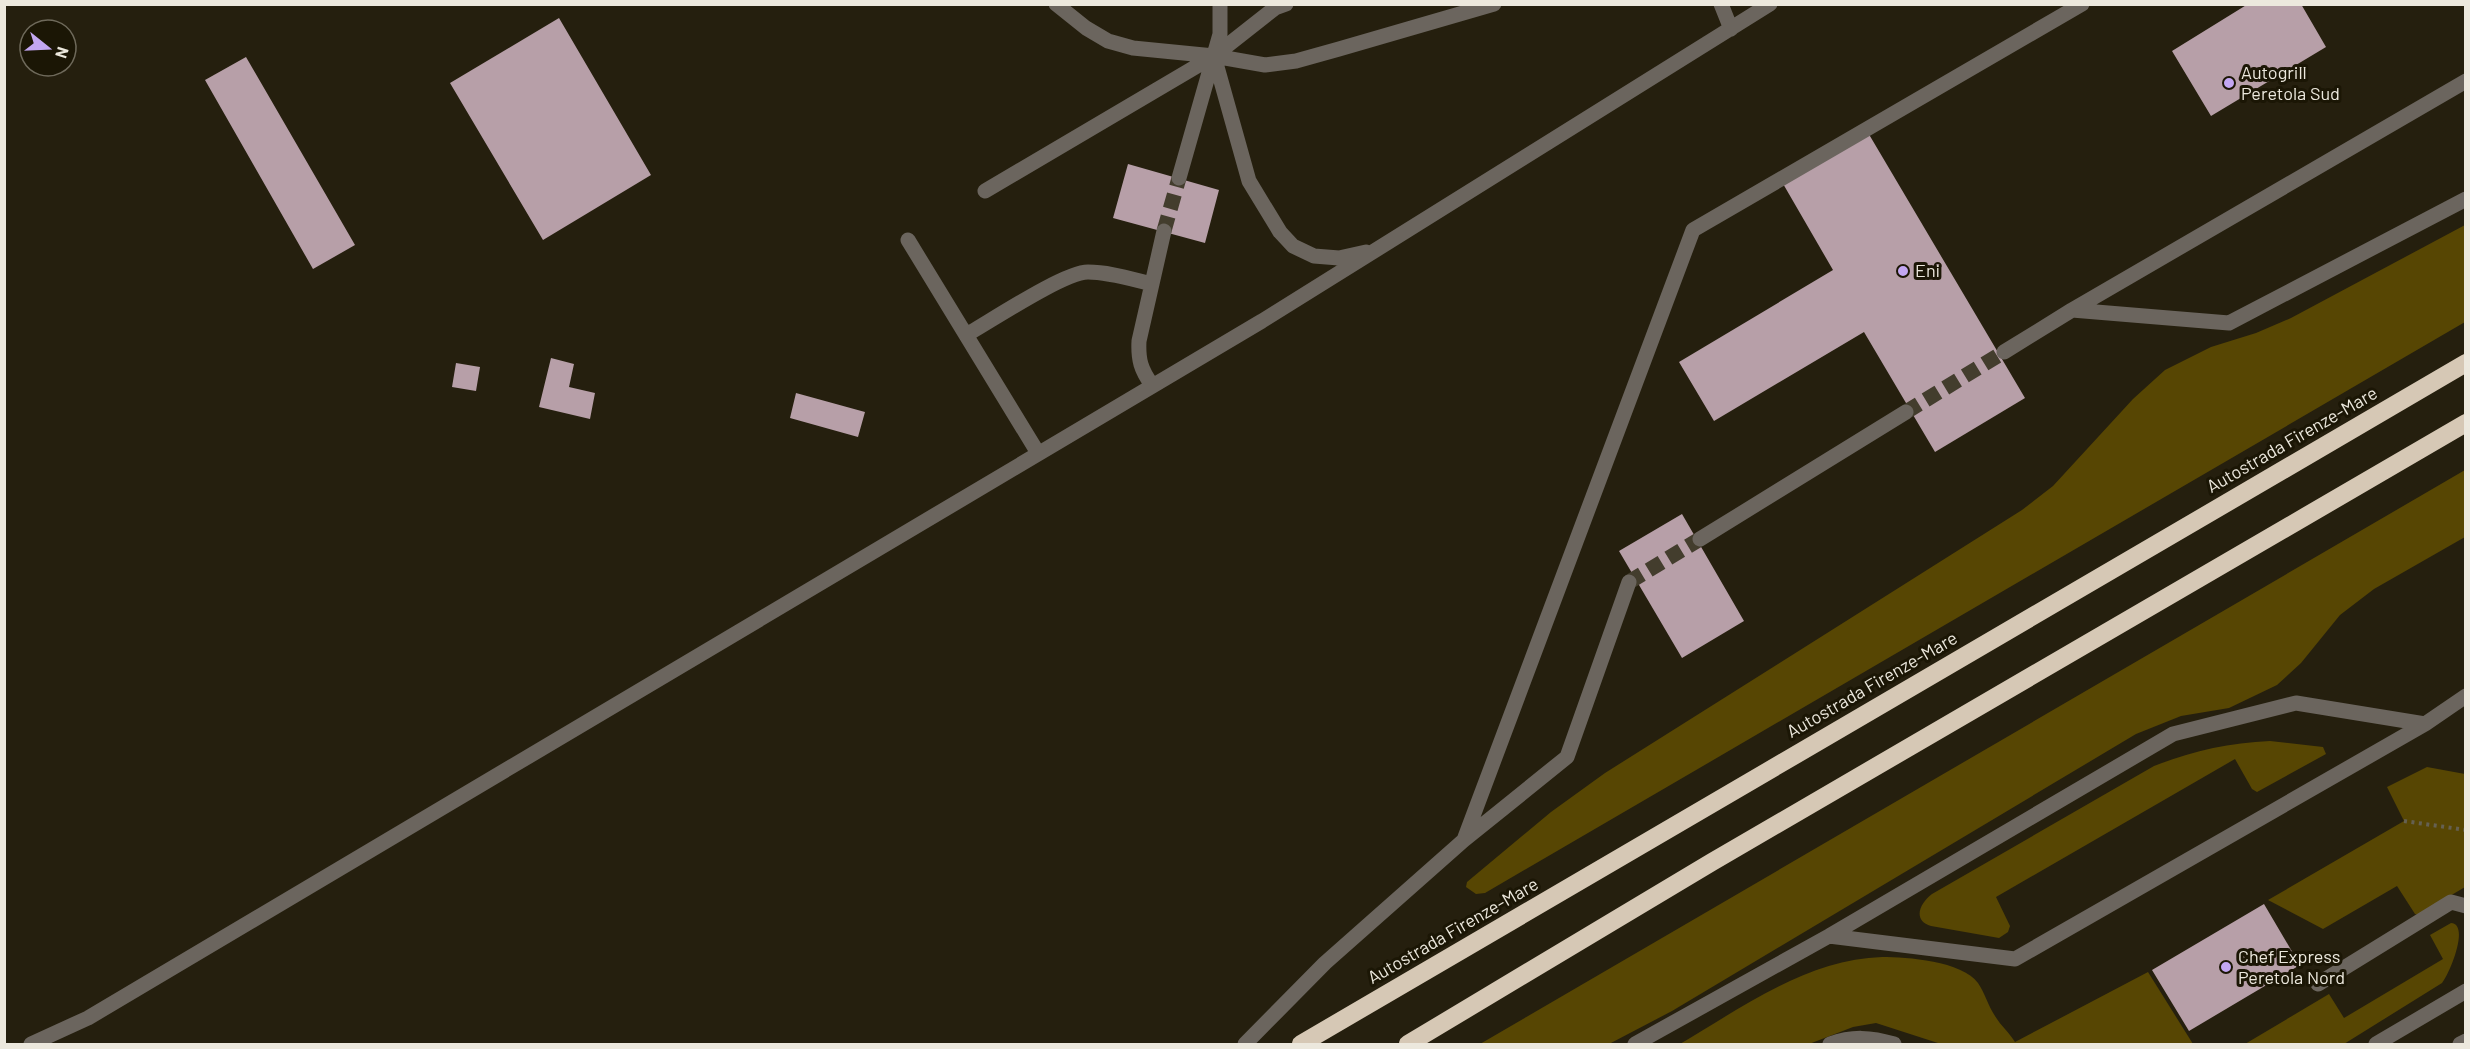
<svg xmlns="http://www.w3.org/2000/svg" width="2470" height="1049" font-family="Barlow,sans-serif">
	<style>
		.green { fill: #574603 }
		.building { fill: #b79fa8 }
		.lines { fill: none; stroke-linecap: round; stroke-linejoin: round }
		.minor-tunnel { stroke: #433d2d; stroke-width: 15; stroke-dasharray: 15 8; stroke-linecap: butt }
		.path { stroke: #656051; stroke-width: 4; stroke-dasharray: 3 4.5; stroke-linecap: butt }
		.minor { stroke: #6b655e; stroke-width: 15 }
		.highway { stroke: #d6c8b5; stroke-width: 18 }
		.poi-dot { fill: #c3a7f2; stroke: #1b1605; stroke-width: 2 }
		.labels { text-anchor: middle; stroke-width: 6; stroke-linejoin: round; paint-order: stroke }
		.poi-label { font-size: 18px; fill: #ece8dd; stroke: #1b1605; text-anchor: start }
		.street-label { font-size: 18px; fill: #ece8dd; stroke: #1b1605 }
	</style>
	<rect width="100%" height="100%" fill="#251f0e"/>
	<!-- green -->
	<path class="green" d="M 2465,225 L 2465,322 L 1485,893 L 1476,894 L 1466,887 L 1467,882 L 1551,812 L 1605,773 L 2022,510 L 2053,486 L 2133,399 L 2165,370 L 2211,347 L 2256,333 L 2291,318 Z
		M 2465,470 L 2465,537 L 2374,589 L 2340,615 L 2301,663 L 2277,685 L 2229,708 L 2181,716 L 2136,734 L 1672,1011 L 1609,1044 L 1480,1044 Z
		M 2270,741 L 2323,747 L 2326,754 L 2257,792 L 2252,789 L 2235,759 L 1996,897 L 2010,926 L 2008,932 L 1999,938 L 1931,926 C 1912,920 1920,903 1932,894 L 2154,766 C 2192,751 2228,743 2270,741 Z
		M 2427,767 L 2465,774 L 2465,887 L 2418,915 L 2415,914 L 2397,886 L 2323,929 L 2268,900 L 2404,821 L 2387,787 Z
		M 2451,923 C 2470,924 2450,973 2442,983 L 2344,1044 L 2245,1044 L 2329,994 L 2344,1018 L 2443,959 L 2430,935 Z
		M 1882,957 C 1907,957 1962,961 1978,983 C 1985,993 1988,1006 1995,1016 C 2001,1026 2009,1032 2015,1042 L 2148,972 L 2193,1044 L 1941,1044 L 1876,1023 L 1853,1027 L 1809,1044 L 1680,1044 C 1741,1008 1808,959 1882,957 Z"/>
	<!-- building -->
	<path class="building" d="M 2248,4 L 2301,4 L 2326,47 L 2211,116 L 2172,51 Z
		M 559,18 L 651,175 L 543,240 L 450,83 Z
		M 246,57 L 355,245 L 313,269 L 205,80 Z
		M 1867,131 L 2025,398 L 1935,452 L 1864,332 L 1714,421 L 1679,362 L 1833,270 L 1782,182 Z
		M 1128,164 L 1219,190 L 1205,243 L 1113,218 Z
		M 551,358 L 574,364 L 569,387 L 595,393 L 590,419 L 539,407 Z
		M 456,363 L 480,367 L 476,391 L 452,387 Z
		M 796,393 L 865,412 L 858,437 L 790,418 Z
		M 1682,514 L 1744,621 L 1682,658 L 1619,551 Z
		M 2264,904 L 2300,965 L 2189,1031 L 2152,970 Z"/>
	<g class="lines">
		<!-- minor-tunnel -->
		<path class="minor-tunnel" d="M 1164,231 L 1179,178
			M 1906,412 L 2004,352
			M 1629,582 L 1700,539"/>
		<!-- path -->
		<path class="path" d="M 2404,821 L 2466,830"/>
		<!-- minor -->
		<path class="minor" d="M 1056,4 L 1086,28 L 1108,41 L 1133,48 L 1214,56 L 1265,65 L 1296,61 L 1339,49 L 1494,4
			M 1721,4 L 1731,29
			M 1214,56 L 1249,181 L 1280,232 L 1293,246 L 1314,256 L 1339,258 L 1366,252
			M 1179,178 L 1220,34 L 1220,4
			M 985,191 L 1214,56 L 1275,8 L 1286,4
			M 908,240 L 1038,453
			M 2072,310 L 2466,81
			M 966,335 C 991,321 1064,272 1088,272 C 1109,272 1131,279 1152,284
			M 2004,352 L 2072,310 L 2229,323 L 2466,199
			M 1152,385 C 1141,370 1138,360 1139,341 L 1164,231
			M 1700,539 L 1906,412
			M 1464,840 L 1693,230 L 2082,4
			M 1829,936 L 2015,959 L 2425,724
			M 2318,984 L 2451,902 L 2466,906
			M 31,1044 L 88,1018 L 1262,321 L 1770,4
			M 1245,1044 L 1325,963 L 1464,840 L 1567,757 L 1629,582
			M 1635,1044 L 1829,936 L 2173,734 L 2296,703 L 2425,724 L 2466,696
			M 1830,1044 C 1852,1036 1871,1037 1894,1044
			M 2376,1044 L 2466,991
			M 2460,1044 L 2466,1041"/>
		<!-- highway -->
		<path class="highway" d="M 1301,1044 L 2466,363
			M 1408,1044 L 1712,862 L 2466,423"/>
	</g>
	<!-- markers -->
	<g class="poi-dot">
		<circle cx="2229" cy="83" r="6"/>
		<circle cx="1903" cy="271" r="6"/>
		<circle cx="2226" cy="967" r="6"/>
	</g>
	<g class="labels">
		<!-- poi labels -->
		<g class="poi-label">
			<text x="2241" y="79">Autogrill<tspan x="2241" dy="21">Peretola Sud</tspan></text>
			<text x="1915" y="277">Eni</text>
			<text x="2238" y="963">Chef Express<tspan x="2238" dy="21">Peretola Nord</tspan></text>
		</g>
		<!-- street labels -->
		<g class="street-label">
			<text transform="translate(2292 440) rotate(-30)" y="6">Autostrada Firenze-Mare</text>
			<text transform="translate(1872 685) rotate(-30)" y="6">Autostrada Firenze-Mare</text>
			<text transform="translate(1453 931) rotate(-30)" y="6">Autostrada Firenze-Mare</text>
		</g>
	</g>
	<!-- border -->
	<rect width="2470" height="1049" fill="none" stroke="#ece8dd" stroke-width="12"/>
	<!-- north arrow -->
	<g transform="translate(48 48) rotate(108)"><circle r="28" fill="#1b1605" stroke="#6f6a5b" stroke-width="1.5"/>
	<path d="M0-4.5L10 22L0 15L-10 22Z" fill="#c3a7f2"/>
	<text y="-9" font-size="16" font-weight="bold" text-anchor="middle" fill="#ece8dd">N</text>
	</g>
</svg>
